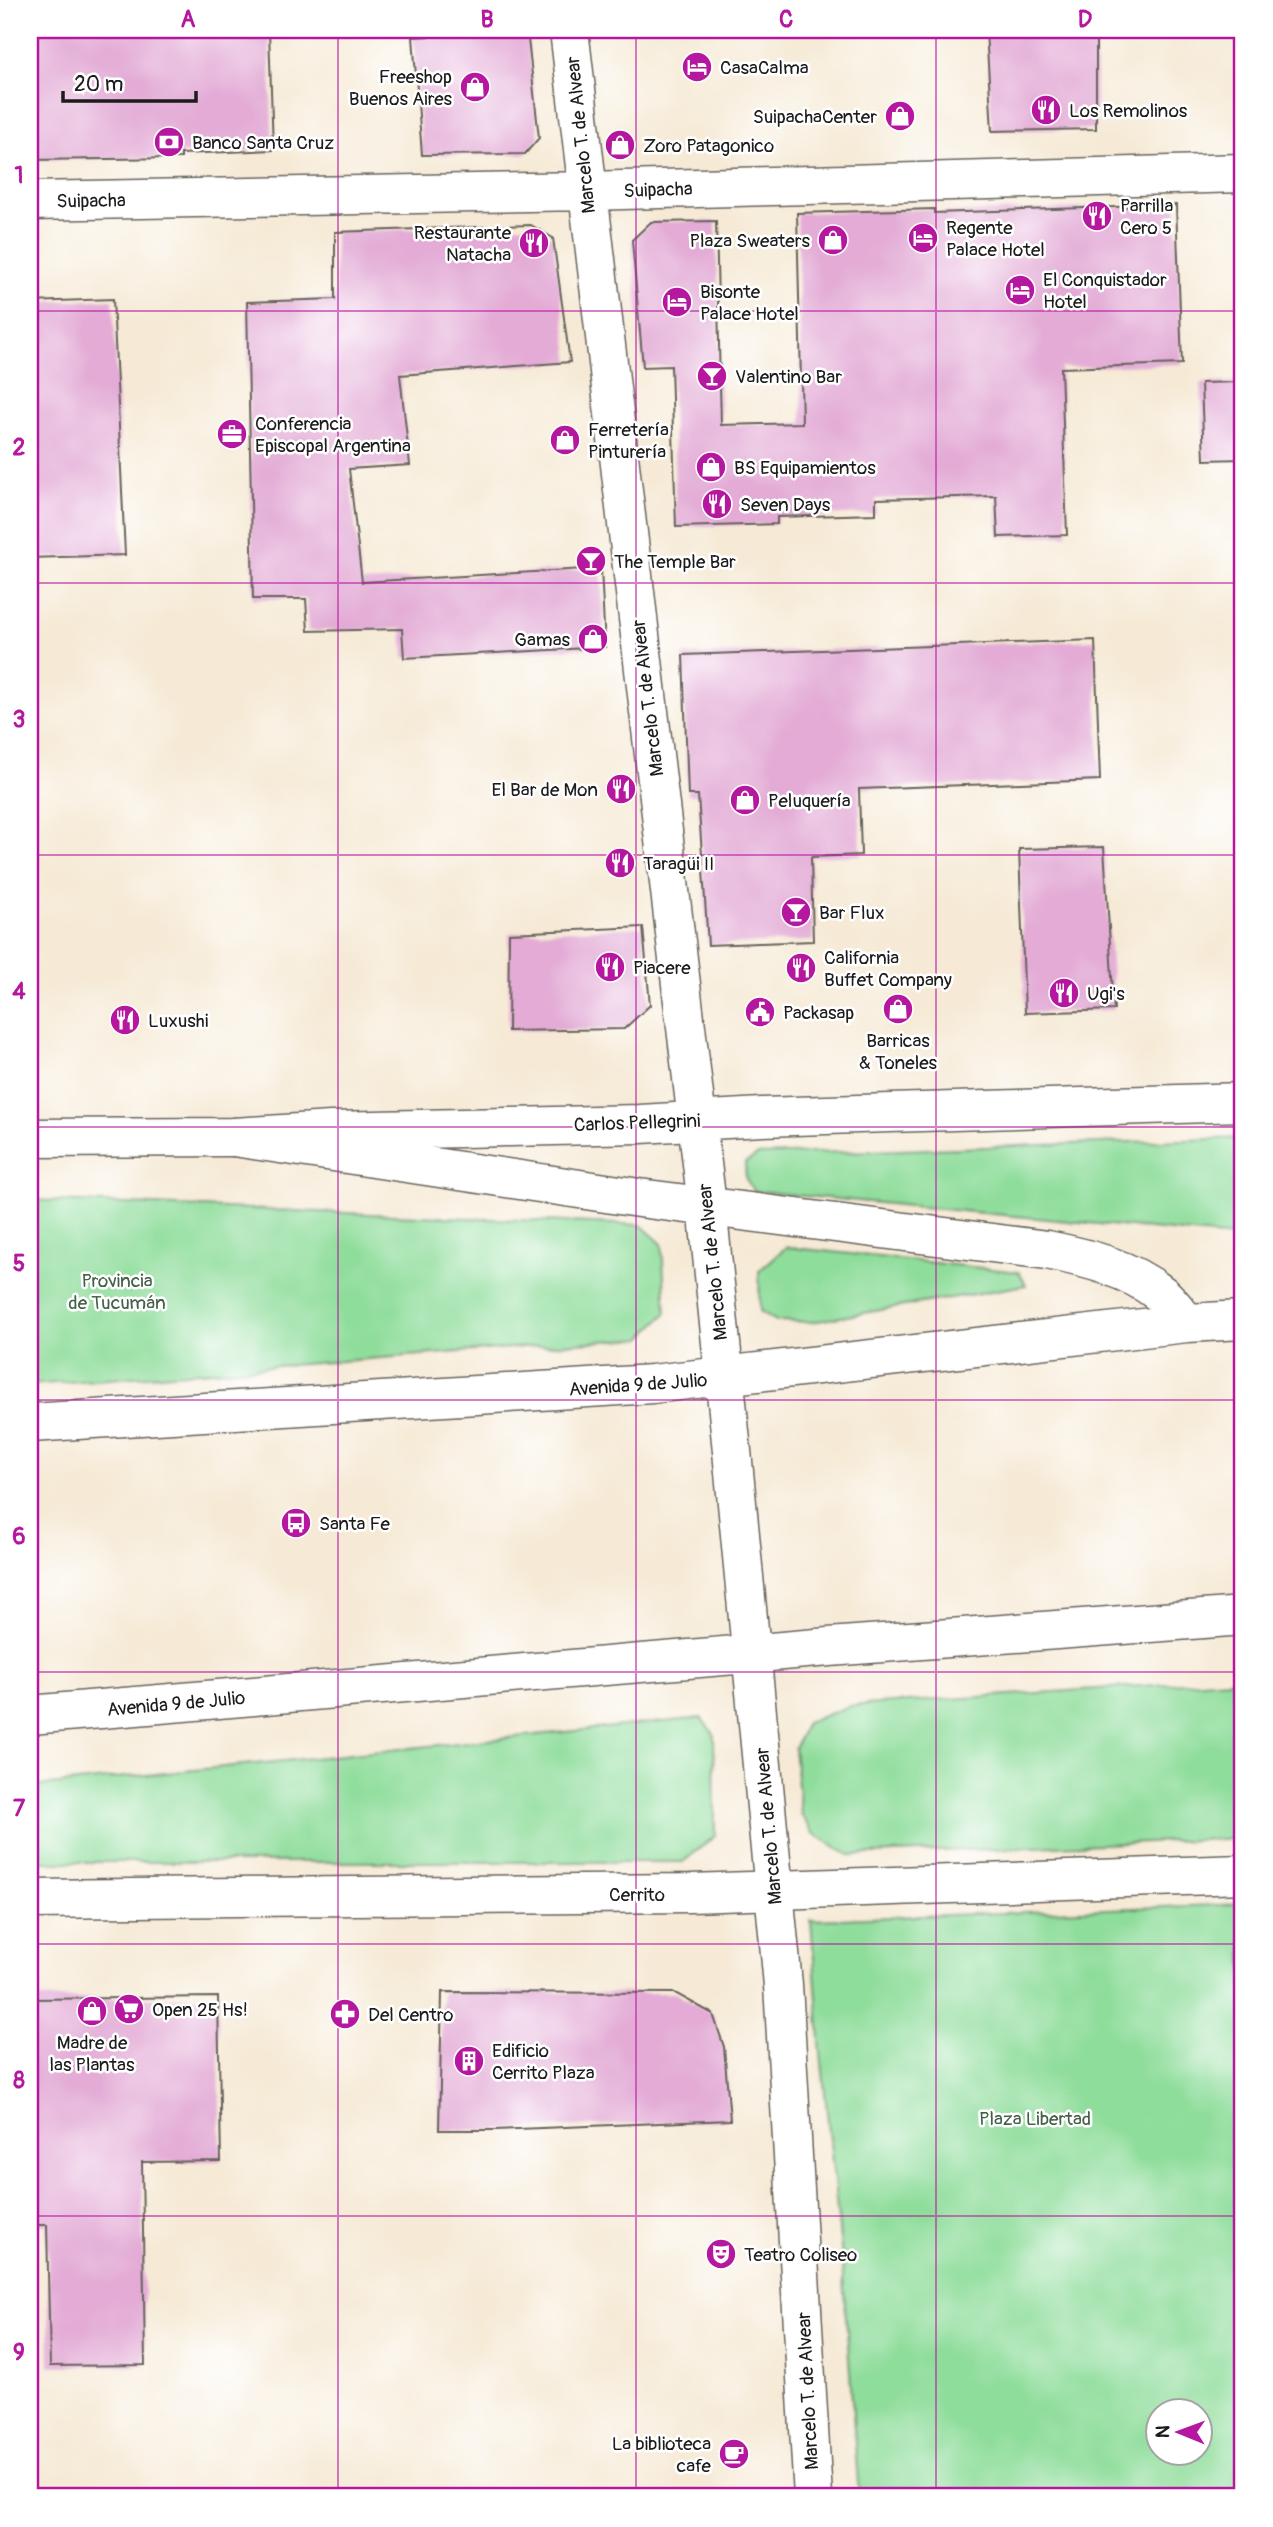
<svg xmlns="http://www.w3.org/2000/svg" width="1273" height="2527" font-family="Pangolin,sans-serif">
	<style>
		.green { fill: #8fdd9b; stroke: #567c5c; stroke-width: 2; fill-rule: evenodd }
		.building { fill: #e3abd6 }
		.lines { fill: none; stroke-linecap: round; stroke-linejoin: round }
		.minor-casing { stroke: #68645d; stroke-width: 41 }
		.tertiary-casing { stroke: #68645d; stroke-width: 41 }
		.trunk-casing { stroke: #68645d; stroke-width: 41 }
		.minor { stroke: #fff; stroke-width: 38 }
		.tertiary { stroke: #fff; stroke-width: 38 }
		.trunk { stroke: #fff; stroke-width: 38 }
		.grid { fill: none; stroke: #b5179e; stroke-width: 2; stroke-opacity: 0.55 }
		.labels { text-anchor: middle; stroke-width: 5; stroke-linejoin: round; paint-order: stroke }
		.poi-label { font-size: 19px; fill: #1c1c1c; stroke: #fff; text-anchor: start }
		.street-label { font-size: 19px; fill: #1c1c1c; stroke: #fff }
		.park-label { font-size: 19px; fill: #446048; stroke: #fff }
		.neatline { fill: none; stroke: #b5179e; stroke-width: 2.5 }
		.grid-label { font-size: 23px; text-anchor: middle; font-weight: bold; fill: #b5179e }
	</style>
	<rect width="100%" height="100%" fill="#fff"/>
	<filter id="ink" filterUnits="userSpaceOnUse"><feTurbulence type="fractalNoise" baseFrequency=".0143" numOctaves="2"/><feDisplacementMap in="SourceGraphic" scale="14" xChannelSelector="R" yChannelSelector="G"/><feConvolveMatrix kernelMatrix="1 2 1 2 8 2 1 2 1" color-interpolation-filters="sRGB"/></filter>
	<filter id="wash" filterUnits="userSpaceOnUse"><feTurbulence type="fractalNoise" baseFrequency=".00686" numOctaves="4" result="noise"/><feDisplacementMap in="SourceGraphic" scale="28" xChannelSelector="R" yChannelSelector="G"/><feGaussianBlur stdDeviation="1.57" result="paint"/><feColorMatrix in="noise" values="0 0 0 0 0 0 0 0 0 0 0 0 0 0 0 0 0 1.4 0 .05"/><feComposite in="paint" operator="in"/></filter>
	<g filter="url(#wash)">
		<rect width="100%" height="100%" fill="#f6ead6"/>
		<!-- green -->
		<path class="green" d="M 1243,1138 L 1243,1238 L 754,1191 L 746,1179 L 745,1163 L 758,1155 Z
			M 30,1200 L 641,1225 L 662,1244 L 666,1313 L 642,1338 L 30,1385 Z
			M 786,1247 L 1019,1272 L 1026,1285 L 812,1322 L 776,1321 L 760,1311 L 759,1271 Z
			M 1243,1679 L 1243,1838 L 849,1855 L 813,1833 L 801,1814 L 794,1749 L 806,1723 L 849,1706 Z
			M 701,1718 L 714,1734 L 715,1836 L 683,1862 L 30,1862 L 30,1787 Z
			M 1243,1904 L 1243,2497 L 859,2497 L 841,2249 L 821,2053 L 811,1920 ZM 1158,2412 L 1200,2412 L 1200,2454 L 1158,2454 Z"/>
		<g id="blocks">
			<!-- building -->
			<path class="building" d="M 30,30 L 269,30 L 273,150 L 181,154 L 181,158 L 30,160 Z
				M 527,30 L 539,138 L 525,154 L 422,155 L 413,37 Z
				M 986,30 L 1096,30 L 1096,129 L 992,131 Z
				M 1176,205 L 1182,364 L 1061,368 L 1067,535 L 998,537 L 996,496 L 876,499 L 876,514 L 777,517 L 777,524 L 676,527 L 671,366 L 643,367 L 632,240 L 651,222 L 716,221 L 721,425 L 802,423 L 797,213 L 934,209 L 934,213 Z
				M 531,225 L 553,238 L 570,362 L 400,375 L 410,465 L 349,469 L 362,582 L 601,568 L 605,647 L 404,658 L 402,629 L 308,631 L 306,599 L 253,599 L 247,302 L 335,299 L 335,232 Z
				M 113,299 L 125,555 L 30,558 L 30,302 Z
				M 1243,382 L 1243,459 L 1204,460 L 1201,383 Z
				M 1095,640 L 1100,780 L 859,789 L 861,855 L 811,857 L 813,941 L 708,945 L 698,795 L 688,795 L 683,655 Z
				M 1104,847 L 1114,1010 L 1025,1013 L 1019,849 Z
				M 643,927 L 650,1005 L 624,1029 L 508,1031 L 509,933 Z
				M 442,1992 L 675,1993 L 713,2014 L 724,2047 L 730,2120 L 496,2130 L 439,2130 Z
				M 218,1997 L 221,2161 L 142,2162 L 145,2365 L 50,2366 L 47,2225 L 30,2225 L 30,1999 Z"/>
		</g>
	</g>
	<g filter="url(#ink)">
		<use href="#blocks" fill-opacity="0" stroke="#68645d" stroke-width="2"/>
		<g class="lines">
			<!-- minor casing -->
			<g class="minor-casing">
				<path id="minor" d="M 569,30 L 707,1206 L 732,1451 L 783,1985 L 813,2497
					M 30,201 L 586,191 L 1243,173"/>
			</g>
			<!-- tertiary casing -->
			<g class="tertiary-casing">
				<path id="tertiary" d="M 30,1138 L 234,1137 L 331,1131 L 640,1124 L 762,1117 L 1243,1102
					M 30,1899 L 690,1893 L 1243,1874"/>
			</g>
			<!-- trunk casing -->
			<g class="trunk-casing">
				<path id="trunk" d="M 234,1137 L 639,1198 L 1047,1250 C 1087,1258 1129,1268 1161,1294 C 1171,1302 1179,1314 1187,1323
					M 30,1423 L 652,1384 L 1187,1323 L 1243,1320
					M 30,1715 L 829,1647 L 1243,1616"/>
			</g>
			<!-- minor -->
			<use href="#minor" class="minor"/>
			<!-- tertiary -->
			<use href="#tertiary" class="tertiary"/>
			<!-- trunk -->
			<use href="#trunk" class="trunk"/>
		</g>
	</g>
	<!-- grid -->
	<path class="grid" d="M 338,30 L 338,2497M 636,30 L 636,2497M 936,30 L 936,2497M 30,311 L 1243,311M 30,583 L 1243,583M 30,855 L 1243,855M 30,1127 L 1243,1127M 30,1400 L 1243,1400M 30,1672 L 1243,1672M 30,1944 L 1243,1944M 30,2216 L 1243,2216"/>
	<!-- icons -->
	<defs>
		<g id="hotel-disc" transform="scale(1.575)"><circle r="9.5" fill="#b5179e" stroke="#fff"/><path d="M-6-4.5h1.5V1H6V5H4.5V3h-9V5H-6ZM-4 0a1.8 1.8 0 1 1 3.6 0ZM.5 0V-2.5h3Q6-2.5 6 0Z" fill="#fff"/></g>
		<g id="shop-disc" transform="scale(1.575)"><circle r="9.5" fill="#b5179e" stroke="#fff"/><path d="M-5-2.5h2.3a2.7 3.5 0 0 1 5.4 0H5L5.5 6h-11ZM-1.5-2.5h3a1.5 2.3 0 0 0-3 0Z" fill="#fff"/></g>
		<g id="restaurant-disc" transform="scale(1.575)"><circle r="9.5" fill="#b5179e" stroke="#fff"/><path d="M-5-6h1v4h1v-4h1v4h1v-4h1v5L-1.5 .5V6h-2V.5L-5-1ZM5-6V6H3V1.5H1.5Q1.5-4 5-6Z" fill="#fff"/></g>
		<g id="bank-disc" transform="scale(1.575)"><circle r="9.5" fill="#b5179e" stroke="#fff"/><path d="M-6-4H6V4H-6ZM0-2.3a2.3 2.3 0 1 0 0 4.6a2.3 2.3 0 1 0 0-4.6Z" fill="#fff"/></g>
		<g id="bar-disc" transform="scale(1.575)"><circle r="9.5" fill="#b5179e" stroke="#fff"/><path d="M-6-5H6L.8 .8V4.5H3.5V6h-7V4.5H-.8V.8Z" fill="#fff"/></g>
		<g id="office-disc" transform="scale(1.575)"><circle r="9.5" fill="#b5179e" stroke="#fff"/><path d="M-6-3h4V-5.5h4V-3h4V5H-6ZM-1-4.5V-3h2v-1.5ZM-6 0V1H6V0Z" fill="#fff"/></g>
		<g id="civic-disc" transform="scale(1.575)"><circle r="9.5" fill="#b5179e" stroke="#fff"/><path d="M-.6-6.5H3V-4.5H.6V-3L4-1V1h2V6H-6V1h2V-1L-.6-3ZM-1.2 2.5V6h2.4V2.5Z" fill="#fff"/></g>
		<g id="bus-disc" transform="scale(1.575)"><circle r="9.5" fill="#b5179e" stroke="#fff"/><path d="M-5-6H5V4H4V6H2V4H-2V6H-4V4H-5ZM-3.5-4V0h7V-4ZM-3.5 1.2v1.5H-2V1.2ZM2 1.2v1.5H3.5V1.2Z" fill="#fff"/></g>
		<g id="supermarket-disc" transform="scale(1.575)"><circle r="9.5" fill="#b5179e" stroke="#fff"/><path d="M-6-5.5h2.5l.6 2H6L4.5 2H-2.5L-4.4-4H-6ZM-1.5 3.2a1.3 1.3 0 1 0 .1 0ZM3 3.2a1.3 1.3 0 1 0 .1 0Z" fill="#fff"/></g>
		<g id="pharmacy-disc" transform="scale(1.575)"><circle r="9.5" fill="#b5179e" stroke="#fff"/><path d="M-2-6h4v4h4v4h-4v4h-4v-4h-4v-4h4Z" fill="#fff"/></g>
		<g id="building-disc" transform="scale(1.575)"><circle r="9.5" fill="#b5179e" stroke="#fff"/><path d="M-4-6H4V6H1V3H-1V6H-4ZM-2.5-4.3h1.7v1.8h-1.7ZM.8-4.3h1.7v1.8H.8ZM-2.5-1h1.7V.8h-1.7ZM.8-1h1.7V.8H.8Z" fill="#fff"/></g>
		<g id="theatre-disc" transform="scale(1.575)"><circle r="9.5" fill="#b5179e" stroke="#fff"/><path d="M-5-5.5Q0-4 5-5.5V0Q5 5 0 6Q-5 5-5 0ZM-3.3-2.5H-1v1.5H-3.3ZM1-2.5H3.3v1.5H1ZM-2.8 1Q0 5.5 2.8 1Z" fill="#fff"/></g>
		<g id="cafe-disc" transform="scale(1.575)"><circle r="9.5" fill="#b5179e" stroke="#fff"/><path d="M-5.5-4.5H6V0H3Q3 3.5 0 3.5H-2.5Q-5.5 3.5-5.5 0ZM3-3.2v2h1.7v-2ZM-6 4.5H4V6H-6Z" fill="#fff"/></g>
	</defs>
	<g fill-rule="evenodd">
		<use href="#hotel-disc" x="697" y="67"/>
		<use href="#shop-disc" x="475" y="87"/>
		<use href="#restaurant-disc" x="1046" y="110"/>
		<use href="#shop-disc" x="900" y="116"/>
		<use href="#bank-disc" x="169" y="142"/>
		<use href="#shop-disc" x="620" y="145"/>
		<use href="#restaurant-disc" x="1097" y="216"/>
		<use href="#hotel-disc" x="923" y="238"/>
		<use href="#shop-disc" x="833" y="240"/>
		<use href="#restaurant-disc" x="534" y="243"/>
		<use href="#hotel-disc" x="1020" y="290"/>
		<use href="#hotel-disc" x="677" y="302"/>
		<use href="#bar-disc" x="712" y="376"/>
		<use href="#office-disc" x="232" y="434"/>
		<use href="#shop-disc" x="565" y="440"/>
		<use href="#shop-disc" x="711" y="467"/>
		<use href="#restaurant-disc" x="717" y="504"/>
		<use href="#bar-disc" x="591" y="561"/>
		<use href="#shop-disc" x="593" y="639"/>
		<use href="#restaurant-disc" x="621" y="789"/>
		<use href="#shop-disc" x="745" y="800"/>
		<use href="#restaurant-disc" x="620" y="863"/>
		<use href="#bar-disc" x="796" y="912"/>
		<use href="#restaurant-disc" x="610" y="967"/>
		<use href="#restaurant-disc" x="801" y="968"/>
		<use href="#restaurant-disc" x="1064" y="993"/>
		<use href="#shop-disc" x="898" y="1009"/>
		<use href="#civic-disc" x="760" y="1012"/>
		<use href="#restaurant-disc" x="125" y="1020"/>
		<use href="#bus-disc" x="296" y="1523"/>
		<use href="#supermarket-disc" x="129" y="2009"/>
		<use href="#shop-disc" x="92" y="2011"/>
		<use href="#pharmacy-disc" x="345" y="2014"/>
		<use href="#building-disc" x="469" y="2061"/>
		<use href="#theatre-disc" x="721" y="2254"/>
		<use href="#cafe-disc" x="734" y="2454"/>
	</g>
	<g class="labels">
		<!-- poi labels -->
		<g class="poi-label">
			<text x="720" y="74">CasaCalma</text>
			<text x="452" y="83" text-anchor="end">Freeshop<tspan x="452" dy="22">Buenos Aires</tspan></text>
			<text x="1069" y="117">Los Remolinos</text>
			<text x="877" y="123" text-anchor="end">SuipachaCenter</text>
			<text x="192" y="149">Banco Santa Cruz</text>
			<text x="643" y="152">Zoro Patagonico</text>
			<text x="1120" y="212">Parrilla<tspan x="1120" dy="22">Cero 5</tspan></text>
			<text x="946" y="234">Regente<tspan x="946" dy="22">Palace Hotel</tspan></text>
			<text x="511" y="239" text-anchor="end">Restaurante<tspan x="511" dy="22">Natacha</tspan></text>
			<text x="810" y="247" text-anchor="end">Plaza Sweaters</text>
			<text x="1043" y="286">El Conquistador<tspan x="1043" dy="22">Hotel</tspan></text>
			<text x="700" y="298">Bisonte<tspan x="700" dy="22">Palace Hotel</tspan></text>
			<text x="735" y="383">Valentino Bar</text>
			<text x="255" y="430">Conferencia<tspan x="255" dy="22">Episcopal Argentina</tspan></text>
			<text x="588" y="436">Ferretería<tspan x="588" dy="22">Pinturería</tspan></text>
			<text x="734" y="474">BS Equipamientos</text>
			<text x="740" y="511">Seven Days</text>
			<text x="614" y="568">The Temple Bar</text>
			<text x="570" y="646" text-anchor="end">Gamas</text>
			<text x="598" y="796" text-anchor="end">El Bar de Mon</text>
			<text x="768" y="807">Peluquería</text>
			<text x="643" y="870">Taragüi II</text>
			<text x="819" y="919">Bar Flux</text>
			<text x="824" y="964">California<tspan x="824" dy="22">Buffet Company</tspan></text>
			<text x="633" y="974">Piacere</text>
			<text x="1087" y="1000">Ugi's</text>
			<text x="783" y="1019">Packasap</text>
			<text x="148" y="1027">Luxushi</text>
			<text x="898" y="1047" text-anchor="middle">Barricas<tspan x="898" dy="22">&amp; Toneles</tspan></text>
			<text x="319" y="1530">Santa Fe</text>
			<text x="152" y="2016">Open 25 Hs!</text>
			<text x="368" y="2021">Del Centro</text>
			<text x="92" y="2049" text-anchor="middle">Madre de<tspan x="92" dy="22">las Plantas</tspan></text>
			<text x="492" y="2057">Edificio<tspan x="492" dy="22">Cerrito Plaza</tspan></text>
			<text x="744" y="2261">Teatro Coliseo</text>
			<text x="711" y="2450" text-anchor="end">La biblioteca<tspan x="711" dy="22">cafe</tspan></text>
		</g>
		<!-- street labels -->
		<g class="street-label">
			<text transform="translate(580 135) rotate(-96)" y="7">Marcelo T. de Alvear</text>
			<text transform="translate(658 189) rotate(-2)" y="7">Suipacha</text>
			<text transform="translate(91 200) rotate(-1)" y="7">Suipacha</text>
			<text transform="translate(647 698) rotate(-97)" y="7">Marcelo T. de Alvear</text>
			<text transform="translate(637 1122) rotate(-2)" y="7">Carlos Pellegrini</text>
			<text transform="translate(712 1262) rotate(-96)" y="7">Marcelo T. de Alvear</text>
			<text transform="translate(638 1384) rotate(-4)" y="7">Avenida 9 de Julio</text>
			<text transform="translate(176 1703) rotate(-5)" y="7">Avenida 9 de Julio</text>
			<text transform="translate(768 1826) rotate(-95)" y="7">Marcelo T. de Alvear</text>
			<text x="637" y="1901">Cerrito</text>
			<text transform="translate(807 2391) rotate(-93)" y="7">Marcelo T. de Alvear</text>
		</g>
		<!-- park labels -->
		<g class="park-label">
			<text x="117" y="1287">Provincia<tspan x="117" dy="22">de Tucumán</tspan></text>
			<text x="1035" y="2125">Plaza Libertad</text>
		</g>
	</g>
	<!-- margin -->
	<rect width="1273" height="2527" fill="none" stroke="#fff" stroke-width="77"/>
	<!-- north arrow -->
	<g transform="translate(1179 2432) rotate(271)"><circle r="33" fill="#ffffff" stroke="#a4a4a4" stroke-width="2"/>
	<path d="M0-5L12 26L0 18L-12 26Z" fill="#b5179e"/>
	<text y="-10" font-size="19" font-weight="bold" text-anchor="middle" fill="#1c1c1c">N</text>
	</g>
	<!-- scale -->
	<path d="M63 91v10h133v-10" fill="none" stroke="#1c1c1c" stroke-width="3.5"/>
	<text x="74" y="91" font-size="21" fill="#1c1c1c" stroke="#ffffff" stroke-width="5" paint-order="stroke">20 m</text>
	<rect x="38" y="38" width="1196" height="2450" class="neatline"/>
	<g class="grid-label">
		<text x="188" y="27">A</text>
		<text x="487" y="27">B</text>
		<text x="786" y="27">C</text>
		<text x="1085" y="27">D</text>
		<text x="19" y="183">1</text>
		<text x="19" y="455">2</text>
		<text x="19" y="727">3</text>
		<text x="19" y="999">4</text>
		<text x="19" y="1271">5</text>
		<text x="19" y="1544">6</text>
		<text x="19" y="1816">7</text>
		<text x="19" y="2088">8</text>
		<text x="19" y="2360">9</text>
	</g>
</svg>
